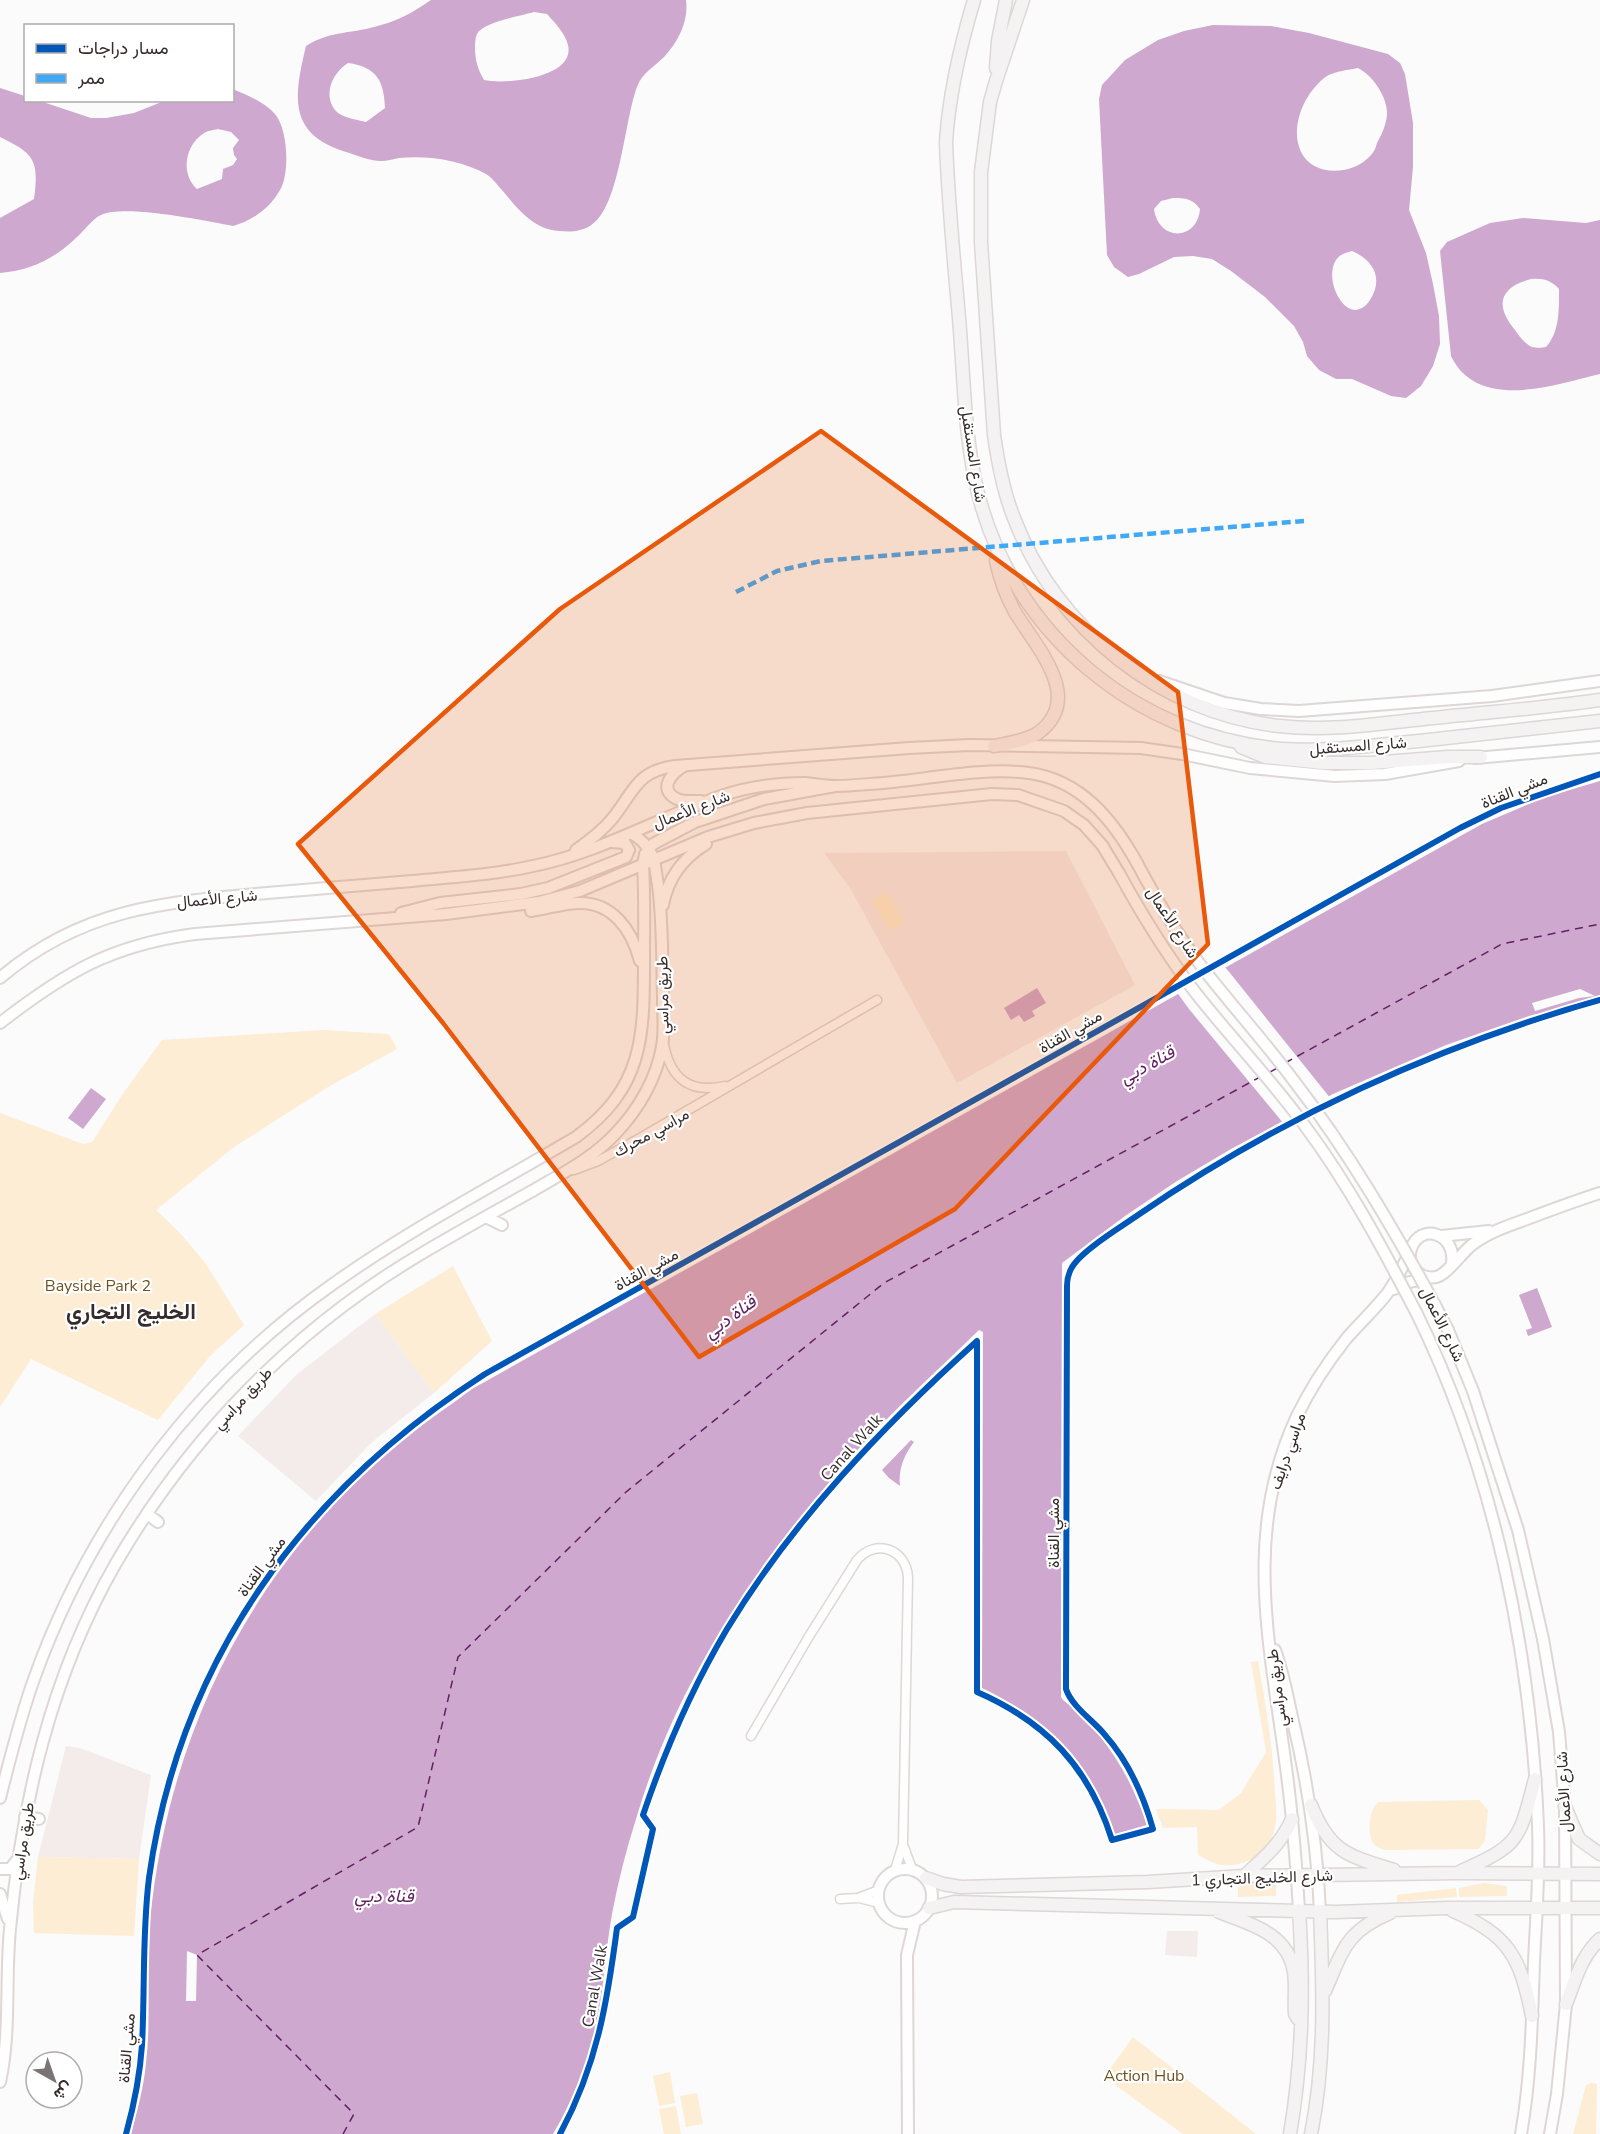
<svg xmlns="http://www.w3.org/2000/svg" width="1600" height="2134" font-family="'Nunito Sans',Vazirmatn,sans-serif">
	<style>
		.built { fill: #f4eceb }
		.green { fill: #fcedd4 }
		.water { fill: #cea8ce; fill-rule: evenodd }
		.pier { fill: #fbfbfb }
		.lines { fill: none; stroke-linecap: round; stroke-linejoin: round }
		.ferry { stroke: #622162; stroke-width: 1.5; stroke-dasharray: 8 6; stroke-linecap: butt }
		.minor-casing { stroke: #ddd7d6; stroke-width: 11 }
		.tertiary-casing { stroke: #ddd7d6; stroke-width: 14 }
		.secondary-casing { stroke: #ddd7d6; stroke-width: 15 }
		.minor { stroke: #fefefe; stroke-width: 8 }
		.tertiary { stroke: #fefefe; stroke-width: 10 }
		.secondary { stroke: #f5f2f3; stroke-width: 12 }
		.tertiary-bridge-casing { stroke: #ddd7d6; stroke-width: 14; stroke-linecap: butt }
		.tertiary-bridge { stroke: #fefefe; stroke-width: 10 }
		.quiet { stroke: #3fa9f5; stroke-width: 4.5; stroke-dasharray: 9 4.5; stroke-linecap: butt }
		.cycleway-casing { stroke: #fff; stroke-width: 10 }
		.cycleway { stroke: #0057b8; stroke-width: 6 }
		.marked { fill: #e8590c; fill-opacity: 0.2; stroke: #e8590c; stroke-width: 4.5; stroke-linejoin: round }
		.labels { text-anchor: middle; stroke-width: 4.5; stroke-linejoin: round; paint-order: stroke }
		.street-label { font-size: 16px; fill: #362c2b; stroke: #fff }
		.park-label { font-size: 16px; fill: #6e5320; stroke: #fff }
		.water-label { font-size: 18px; font-style: italic; fill: #622162; stroke: #fff }
		.district-label { font-size: 22px; font-weight: bold; fill: #362c2b; stroke: #fff }
	</style>
	<rect width="100%" height="100%" fill="#fbfbfb"/>
	<!-- built -->
	<path class="built" d="M 1066,851 L 1135,985 L 957,1083 L 850,888 L 824,853 Z
		M 375,1314 L 434,1393 L 372,1442 L 316,1501 L 238,1436 L 296,1375 Z
		M 66,1746 L 80,1748 L 151,1775 L 139,1859 L 38,1857 Z
		M 1167,1931 L 1198,1931 L 1197,1957 L 1165,1955 Z"/>
	<!-- green -->
	<path class="green" d="M 887,891 L 905,922 L 890,931 L 871,901 Z
		M 324,1030 L 389,1034 L 397,1049 L 328,1087 L 234,1147 L 156,1210 L 180,1233 L 206,1264 L 244,1325 L 210,1356 L 158,1420 L 31,1359 L 0,1407 L 0,1113 L 83,1144 L 92,1142 L 122,1095 L 162,1040 Z
		M 453,1266 L 492,1341 L 434,1393 L 375,1314 Z
		M 1258,1661 C 1266,1705 1273,1749 1275,1793 C 1276,1807 1278,1821 1273,1834 C 1269,1848 1258,1858 1245,1862 C 1223,1869 1217,1865 1198,1855 L 1197,1827 L 1163,1828 L 1156,1809 L 1219,1810 L 1241,1793 L 1266,1752 L 1251,1662 Z
		M 1479,1800 L 1488,1810 L 1485,1841 L 1478,1849 L 1386,1850 C 1381,1849 1376,1847 1373,1843 C 1367,1834 1369,1809 1378,1802 Z
		M 38,1857 L 139,1859 L 134,1936 L 34,1933 L 33,1902 Z
		M 1276,1882 L 1276,1896 L 1238,1897 L 1238,1883 Z
		M 1484,1883 L 1507,1886 L 1507,1896 L 1459,1897 L 1459,1888 Z
		M 1456,1888 L 1457,1897 L 1397,1902 L 1397,1895 Z
		M 1133,2037 L 1256,2134 L 1183,2134 L 1104,2077 Z
		M 670,2072 L 675,2103 L 659,2106 L 653,2076 Z
		M 1591,2083 L 1597,2084 L 1596,2134 L 1573,2134 L 1586,2085 Z
		M 697,2093 L 703,2124 L 686,2127 L 680,2096 Z
		M 676,2106 L 681,2134 L 664,2134 L 659,2109 Z"/>
	<!-- water -->
	<path class="water" d="M 431,0 L 686,0 C 689,21 678,42 664,57 C 654,67 642,73 637,87 C 624,121 620,208 590,226 C 579,232 570,232 559,231 C 533,229 518,209 502,190 C 497,185 493,178 486,174 C 461,160 428,155 399,158 C 393,159 387,161 381,161 C 369,161 357,155 346,152 C 287,134 294,96 306,46 C 331,30 354,34 381,25 C 400,20 415,11 431,0 ZM 534,12 L 547,14 C 555,23 565,33 568,45 C 576,78 504,85 484,80 C 478,70 475,60 475,48 C 475,44 475,38 477,34 C 483,22 521,16 534,12 ZM 348,63 C 377,67 384,81 385,108 L 366,122 C 358,120 345,118 338,113 C 321,97 332,73 348,63 Z
		M 1213,25 L 1271,26 L 1309,33 L 1388,54 L 1400,63 L 1405,74 L 1413,123 L 1413,167 L 1409,210 L 1426,253 L 1433,284 L 1439,316 L 1440,344 L 1433,366 L 1421,386 L 1406,398 L 1391,396 L 1352,379 L 1336,379 L 1319,370 L 1307,356 L 1303,342 L 1294,326 L 1265,297 L 1231,271 L 1212,259 L 1193,256 L 1174,257 L 1139,274 L 1128,277 L 1114,267 L 1107,255 L 1099,99 L 1102,85 L 1125,60 L 1158,40 L 1184,31 ZM 1358,68 C 1372,75 1387,96 1387,113 C 1387,123 1382,134 1377,143 C 1376,147 1374,152 1371,155 C 1354,175 1314,178 1301,152 C 1289,127 1305,91 1327,76 C 1336,71 1348,70 1358,68 ZM 1173,198 C 1186,198 1193,199 1200,209 C 1197,242 1158,241 1154,209 L 1161,201 ZM 1352,251 C 1373,260 1384,278 1370,300 C 1349,331 1322,281 1336,260 C 1340,254 1346,253 1352,251 Z
		M 0,88 L 25,96 L 26,100 L 40,101 L 91,118 L 106,118 L 134,113 L 164,101 L 232,100 L 233,90 L 235,90 C 249,96 264,102 275,114 C 288,129 290,174 280,190 C 270,208 252,221 233,226 C 205,221 126,204 101,215 C 92,219 84,231 77,237 C 54,259 32,270 0,273 L 0,218 L 34,199 C 39,160 35,154 0,137 ZM 218,129 L 231,132 L 239,140 L 233,148 L 234,155 L 237,159 L 233,165 L 223,169 L 222,179 L 197,189 C 180,174 185,145 204,133 C 207,131 213,130 218,129 Z
		M 1523,218 L 1586,223 L 1600,220 L 1600,374 C 1554,385 1478,412 1451,356 L 1440,251 L 1447,242 L 1490,223 ZM 1531,279 C 1543,278 1551,280 1559,289 C 1559,308 1560,332 1546,347 C 1542,348 1536,348 1532,347 C 1525,344 1519,336 1515,330 C 1494,305 1500,287 1531,279 Z
		M 1600,781 L 1600,995 L 1575,1007 L 1532,1015 L 1446,1045 L 1333,1094 L 1231,1149 L 1177,1181 L 1125,1216 L 1062,1263 L 1061,1697 L 1063,1700 C 1104,1731 1131,1777 1147,1825 L 1115,1834 C 1089,1760 1052,1722 982,1688 L 983,1332 L 979,1330 C 940,1368 899,1405 862,1445 C 763,1554 678,1676 636,1819 C 626,1850 618,1882 612,1914 C 606,1948 604,1983 598,2016 C 590,2057 574,2099 553,2134 L 131,2134 C 137,2111 144,2087 146,2063 C 151,2022 147,1981 148,1940 C 149,1925 151,1910 153,1895 C 176,1717 260,1558 399,1444 C 422,1424 448,1407 472,1389 L 1482,824 L 1543,798 Z
		M 1037,988 L 1046,1003 L 1032,1011 L 1035,1016 L 1024,1022 L 1019,1015 L 1011,1020 L 1004,1008 Z
		M 91,1088 L 106,1099 L 83,1129 L 68,1118 Z
		M 1537,1288 L 1552,1327 L 1528,1336 L 1526,1330 L 1532,1328 L 1519,1295 Z
		M 911,1440 L 914,1442 C 904,1455 898,1470 900,1486 L 889,1478 L 882,1470 Z"/>
	<!-- pier -->
	<path class="pier" d="M 1223,965 L 1230,973 L 1331,1099 L 1284,1124 L 1189,1009 L 1176,991 Z
		M 1580,989 L 1595,996 L 1579,998 L 1535,1011 L 1532,1003 Z
		M 187,1951 L 197,1955 L 196,2001 L 186,2001 Z"/>
	<g class="lines">
		<!-- ferry -->
		<path class="ferry" d="M 1285,1063 L 1502,944 L 1600,924
			M 1270,1072 L 1279,1067
			M 343,2134 L 354,2114 L 197,1955 L 418,1827 L 458,1657 L 626,1492 L 884,1283 L 1260,1077"/>
		<!-- minor casing -->
		<g class="minor-casing">
			<path id="minor" d="M 664,1045 C 671,1079 690,1094 725,1086
				M 574,1170 L 598,1161 L 640,1138 L 877,1000
				M 751,1736 L 808,1638 L 857,1560 C 876,1538 906,1549 908,1577 L 903,1844 L 895,1870
				M 904,1847 L 912,1869
				M 859,1898 L 879,1903
				M 840,1899 L 858,1898 L 879,1890"/>
		</g>
		<!-- tertiary casing -->
		<g class="tertiary-casing">
			<path id="tertiary" d="M 1159,681 L 1224,703 L 1261,709 L 1299,711 L 1492,696 L 1600,681
				M 1475,758 L 1600,747
				M 684,766 C 672,773 657,789 677,799 C 684,802 693,801 701,801
				M 576,850 C 589,841 602,831 612,819 C 634,792 636,771 675,766 L 909,748 L 969,745 L 1141,748 L 1182,754 L 1250,768 L 1335,776 L 1385,774 L 1459,761
				M 663,905 C 668,877 683,858 706,844
				M 531,911 C 546,909 561,904 577,903 C 612,901 632,930 640,961
				M 401,913 L 440,903 L 521,894 L 548,888 L 626,857 L 629,850 L 625,843 L 611,842
				M 0,978 C 82,908 165,902 267,893 C 315,889 364,885 412,881 C 453,877 493,875 533,866 C 599,853 658,818 721,796 C 747,787 776,783 805,783 C 815,784 825,786 835,786 C 851,786 868,784 883,783 C 929,779 984,767 1029,773 C 1081,780 1113,820 1137,863
				M 0,1023 C 66,972 111,945 195,934 L 446,914 L 539,902 L 580,891 L 708,837 L 754,823 L 807,813 L 992,794 L 1018,795 L 1064,811 L 1084,825 L 1102,845 L 1119,873
				M 486,1217 L 502,1225
				M 1441,1236 L 1489,1231
				M 1452,1263 C 1456,1233 1420,1222 1411,1249 C 1406,1264 1419,1280 1436,1277 C 1447,1275 1462,1252 1473,1244 C 1489,1232 1508,1226 1527,1219 C 1551,1210 1575,1201 1600,1193
				M 1394,1289 L 1406,1283 L 1427,1278
				M 1435,1305 L 1448,1330 L 1473,1391 L 1518,1530 L 1543,1639 L 1559,1732 L 1565,1807 L 1566,2004 L 1557,2094 L 1550,2134
				M 1417,1314 C 1494,1471 1531,1652 1538,1826 C 1540,1871 1536,1917 1534,1962 C 1532,2020 1531,2077 1521,2134
				M 147,1514 L 158,1522
				M 1275,1650 C 1283,1672 1287,1694 1292,1717 C 1308,1783 1317,1843 1320,1911
				M 0,1798 C 10,1758 20,1718 34,1679 C 90,1522 196,1380 333,1284 C 410,1229 495,1185 576,1137 C 643,1088 644,1038 644,962 C 644,930 645,898 643,865 L 645,854 L 653,844 L 695,822 L 764,799 L 835,786
				M 25,1817 L 39,1819
				M878 1896a27 27 0 1 1 54 0a27 27 0 1 1-54 0Z
				M 0,1869 L 10,1869 L 17,1860
				M 0,1894 L 8,1919
				M 1299,1910 C 1296,1860 1292,1810 1285,1760 C 1269,1641 1243,1531 1297,1416 C 1310,1389 1327,1363 1346,1339 C 1359,1324 1373,1311 1386,1295 C 1396,1282 1403,1266 1410,1251
				M 0,2082 C 11,2032 5,1980 10,1929 C 22,1801 51,1676 116,1563 C 190,1436 294,1329 421,1254 C 458,1232 496,1211 534,1190 C 563,1173 593,1158 616,1133 C 638,1110 657,1078 662,1046 C 665,1031 663,1015 663,1000 C 662,962 663,923 658,885 C 656,875 656,864 652,855 C 647,845 640,838 631,833
				M 908,2134 L 907,1955 L 915,1921"/>
		</g>
		<!-- secondary casing -->
		<g class="secondary-casing">
			<path id="secondary" d="M 974,0 C 960,47 949,93 946,142 C 948,201 954,260 959,318 C 964,376 964,437 978,493 C 1013,634 1137,737 1282,749 C 1328,752 1374,745 1419,741 C 1479,734 1540,728 1600,721
				M 1023,0 L 996,81 L 990,102 L 981,172 L 981,242 L 994,435 C 998,463 1003,491 1014,518 C 1056,629 1161,713 1279,726 C 1331,732 1382,723 1433,718 C 1489,712 1545,708 1600,700
				M 996,68 L 998,41 L 1006,0
				M 994,746 C 1008,743 1026,741 1038,733 C 1086,698 1035,646 1015,612 C 1006,596 1000,579 996,561
				M 1241,747 L 1265,757 L 1323,763 L 1371,763 L 1448,757 L 1481,757
				M 1311,1805 C 1330,1853 1349,1856 1394,1870
				M 1565,1807 L 1579,1839 L 1600,1854
				M 1461,1871 C 1520,1845 1519,1840 1535,1779
				M 1244,1876 C 1264,1858 1281,1844 1292,1819
				M 926,1878 L 943,1884 L 961,1887 L 1148,1882 L 1244,1876 L 1457,1873 L 1600,1874
				M 929,1908 L 954,1902 L 1336,1912 L 1447,1908 L 1600,1908
				M 1453,1911 C 1510,1936 1520,1957 1532,2016
				M 1219,1912 C 1250,1924 1288,1933 1294,1972 C 1296,1985 1294,2000 1295,2014 L 1298,2019
				M 1325,1991 C 1343,1950 1346,1931 1390,1913
				M 1566,2004 C 1575,1981 1581,1956 1600,1939
				M 1290,2134 C 1303,2057 1304,1988 1299,1910
				M 1311,2134 C 1326,2060 1323,1986 1320,1911"/>
		</g>
		<!-- minor -->
		<use href="#minor" class="minor"/>
		<!-- tertiary -->
		<use href="#tertiary" class="tertiary"/>
		<!-- secondary -->
		<use href="#secondary" class="secondary"/>
		<!-- tertiary-bridge casing -->
		<g class="tertiary-bridge-casing">
			<path id="tertiary-bridge" d="M 1137,863 C 1156,899 1177,934 1202,967 C 1232,1006 1265,1042 1294,1081 C 1348,1151 1393,1228 1435,1305
				M 1119,873 C 1142,915 1166,954 1195,992 C 1231,1038 1271,1079 1305,1126 C 1349,1185 1383,1249 1417,1314"/>
		</g>
		<!-- tertiary-bridge -->
		<use href="#tertiary-bridge" class="tertiary-bridge"/>
		<!-- quiet -->
		<path class="quiet" d="M 736,592 L 777,571 L 821,561 L 1304,521"/>
		<!-- cycleway casing -->
		<g class="cycleway-casing">
			<path id="cycleway" d="M 126,2134 C 134,2105 140,2075 142,2045 C 145,1989 142,1933 149,1878 C 179,1661 303,1491 485,1374 L 1460,828 L 1501,808 L 1600,774
				M 560,2134 C 597,2065 607,2004 617,1928 L 633,1917 L 653,1829 L 643,1815 C 665,1750 692,1688 727,1629 C 793,1520 883,1426 977,1341 L 977,1692 C 1046,1722 1089,1767 1112,1840 L 1153,1829 C 1143,1794 1129,1762 1105,1735 C 1094,1721 1072,1707 1066,1689 L 1067,1286 C 1067,1280 1068,1275 1071,1269 C 1079,1252 1121,1227 1138,1215 C 1278,1119 1436,1046 1600,1000"/>
		</g>
		<!-- cycleway -->
		<use href="#cycleway" class="cycleway"/>
	</g>
	<!-- marked area -->
	<path class="marked" d="M 821,431 L 1178,692 L 1208,944 L 955,1209 L 699,1357 L 443,1023 L 298,844 L 560,609 Z"/>
	<g class="labels">
		<!-- street labels -->
		<g class="street-label">
			<text transform="translate(974 454) rotate(81)" y="6">شارع المستقبل</text>
			<text transform="translate(1358 745) rotate(-4)" y="6">شارع المستقبل</text>
			<text transform="translate(1514 790) rotate(-22)" y="6">مشي القناة</text>
			<text transform="translate(691 809) rotate(-21)" y="6">شارع الأعمال</text>
			<text transform="translate(217 898) rotate(-5)" y="6">شارع الأعمال</text>
			<text transform="translate(1173 922) rotate(57)" y="6">شارع الأعمال</text>
			<text transform="translate(662 995) rotate(-91)" y="6">طريق مراسي</text>
			<text transform="translate(1070 1031) rotate(-30)" y="6">مشي القناة</text>
			<text transform="translate(651 1132) rotate(-29)" y="6">مراسي محرك</text>
			<text transform="translate(646 1269) rotate(-29)" y="6">مشي القناة</text>
			<text transform="translate(1443 1324) rotate(64)" y="6">شارع الأعمال</text>
			<text transform="translate(242 1398) rotate(-47)" y="6">طريق مراسي</text>
			<text transform="translate(851 1447) rotate(-48)" y="6">Canal Walk</text>
			<text transform="translate(1287 1451) rotate(-71)" y="6">مراسي درايف</text>
			<text transform="translate(1053 1533) rotate(-90)" y="6">مشي القناة</text>
			<text transform="translate(261 1566) rotate(-54)" y="6">مشي القناة</text>
			<text transform="translate(1276 1688) rotate(-97)" y="6">طريق مراسي</text>
			<text transform="translate(1563 1792) rotate(-93)" y="6">شارع الأعمال</text>
			<text transform="translate(22 1841) rotate(-81)" y="6">طريق مراسي</text>
			<text transform="translate(1262 1877) rotate(-2)" y="6">شارع الخليج التجاري 1</text>
			<text transform="translate(594 1986) rotate(-80)" y="6">Canal Walk</text>
			<text transform="translate(126 2048) rotate(-85)" y="6">مشي القناة</text>
		</g>
		<!-- park labels -->
		<g class="park-label">
			<text x="98" y="1291">Bayside Park 2</text>
			<text x="1144" y="2081">Action Hub</text>
		</g>
		<!-- water labels -->
		<g class="water-label">
			<text transform="translate(1147 1065) rotate(-29)" y="6">قناة دبي</text>
			<text transform="translate(730 1317) rotate(-36)" y="6">قناة دبي</text>
			<text x="384" y="1902">قناة دبي</text>
		</g>
		<!-- district labels -->
		<g class="district-label">
			<text x="131" y="1319">الخليج التجاري</text>
		</g>
	</g>
	<!-- legend -->
	<rect x="24" y="24" width="210" height="78" fill="#ffffff" stroke="#afabaa" stroke-width="1.5"/>
	<rect x="36" y="44" width="30" height="9" fill="#0057b8" stroke="#afabaa" stroke-width="1.5"/>
	<text x="78" y="54" font-size="18" fill="#362c2b">مسار دراجات</text>
	<rect x="36" y="74" width="30" height="9" fill="#3fa9f5" stroke="#afabaa" stroke-width="1.5"/>
	<text x="78" y="84" font-size="18" fill="#362c2b">ممر</text>
	<!-- north arrow -->
	<g transform="translate(54 2080) rotate(140)"><circle r="28" fill="#ffffff" stroke="#afabaa" stroke-width="1.5"/>
	<path d="M0-4.5L10 22L0 15L-10 22Z" fill="#7b7474"/>
	<text y="-9" font-size="16" font-weight="bold" text-anchor="middle" fill="#362c2b">ش</text>
	</g>
</svg>
